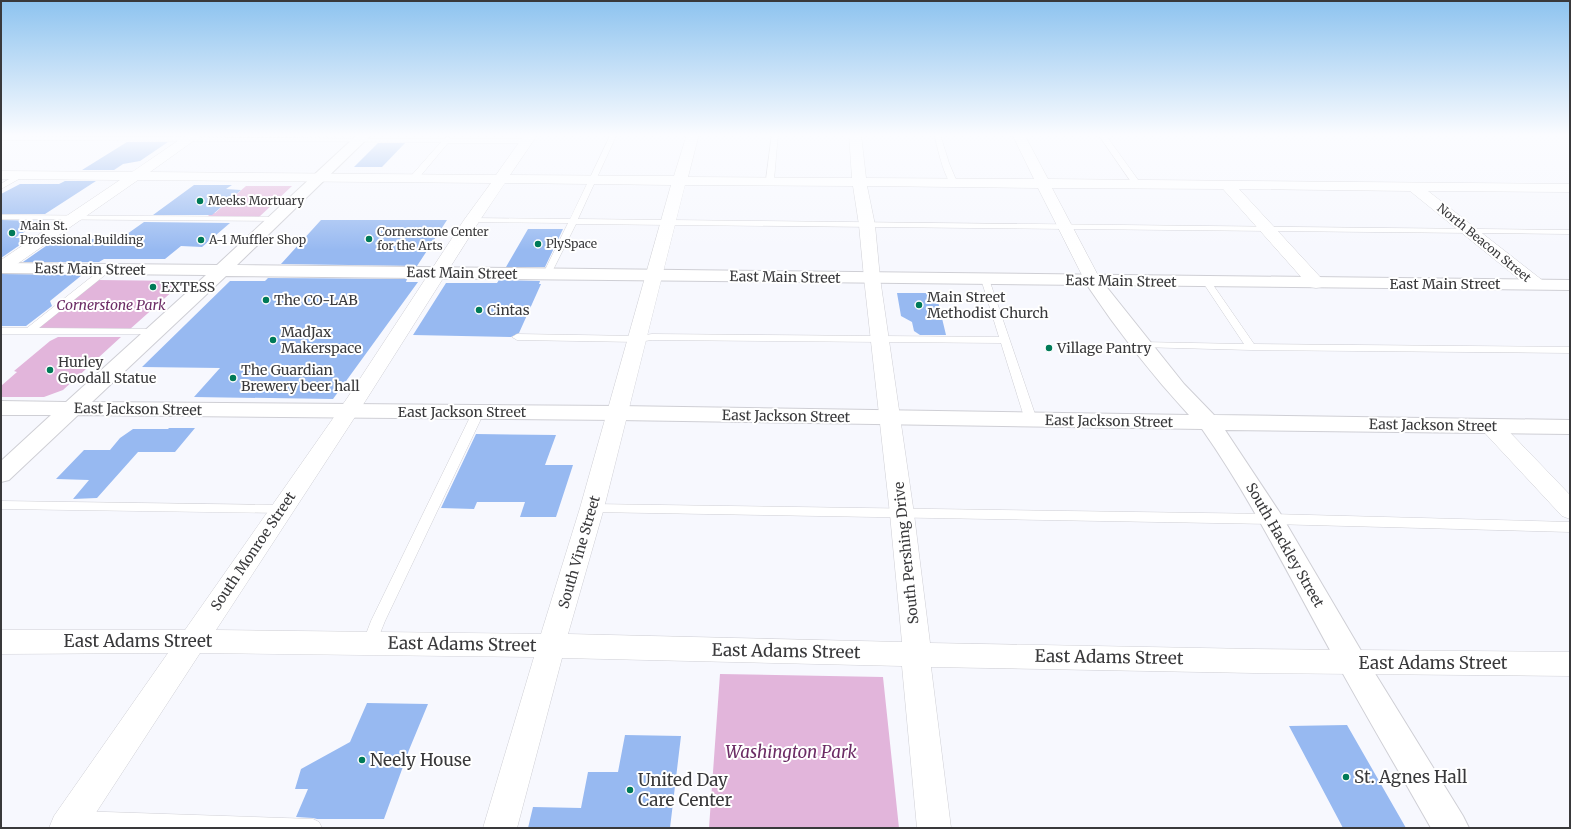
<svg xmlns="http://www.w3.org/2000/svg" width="1571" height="829" font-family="Merriweather,serif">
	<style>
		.green { fill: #e2b5db }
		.building { fill: #97b9f1 }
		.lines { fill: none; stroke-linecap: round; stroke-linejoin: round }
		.lane-casing { stroke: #cfcfd5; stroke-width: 1 }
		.street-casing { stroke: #cfcfd5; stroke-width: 1 }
		.secondary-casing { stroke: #cfcfd5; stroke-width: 2 }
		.lane { fill: #fff; fill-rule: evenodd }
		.street { fill: #fff; fill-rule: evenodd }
		.secondary { fill: #fff; fill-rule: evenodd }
		.poi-dot { fill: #007a58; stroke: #fff; stroke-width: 1.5 }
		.labels { text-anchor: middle; stroke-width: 4; stroke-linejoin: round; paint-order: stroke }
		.far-poi-label { font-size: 12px; fill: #39393b; stroke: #fff; text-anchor: start }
		.far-street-label { font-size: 12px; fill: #39393b; stroke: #fff }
		.street-label { font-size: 14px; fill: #39393b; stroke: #fff }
		.poi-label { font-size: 14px; fill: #39393b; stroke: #fff; text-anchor: start }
		.park-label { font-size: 14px; font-style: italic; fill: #6c2c65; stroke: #fff }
		.near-street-label { font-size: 17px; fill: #39393b; stroke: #fff }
		.near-park-label { font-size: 17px; font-style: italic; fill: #6c2c65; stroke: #fff }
		.near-poi-label { font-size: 17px; fill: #39393b; stroke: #fff; text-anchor: start }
	</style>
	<rect width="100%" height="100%" fill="#f7f8fe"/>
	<!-- green -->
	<path class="green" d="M 246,186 L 292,186 L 258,218 L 206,218 L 211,213 L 215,213 Z
		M 97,280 L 184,281 L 129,330 L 37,329 Z
		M 58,337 L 121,337 L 63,390 L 44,397 L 1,397 L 1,386 L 17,372 L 14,371 L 50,341 Z
		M 720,674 L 883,677 L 899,828 L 709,828 Z"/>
	<!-- building -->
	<path class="building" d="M 127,142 L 168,142 L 140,161 L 123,164 L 114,170 L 82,170 Z
		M 378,143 L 405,143 L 382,167 L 354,167 Z
		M 65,181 L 96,181 L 45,214 L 1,214 L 1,194 L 20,184 L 59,184 Z
		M 194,185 L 232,185 L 226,189 L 241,190 L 212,215 L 153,215 Z
		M 1,220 L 41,221 L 15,238 L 30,238 L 1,258 Z
		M 321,220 L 447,220 L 417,266 L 281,264 Z
		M 144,222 L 230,223 L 202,247 L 181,246 L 165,259 L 104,259 L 99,262 L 23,262 L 56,239 L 120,239 Z
		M 528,229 L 563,229 L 545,267 L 506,267 Z
		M 1,274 L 82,275 L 50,301 L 52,306 L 26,326 L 1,326 Z
		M 268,278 L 407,279 L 406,282 L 418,282 L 333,399 L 194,397 L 220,368 L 142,367 L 230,281 L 265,281 Z
		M 499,280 L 540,281 L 539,284 L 541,284 L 519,333 L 511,337 L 413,335 L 446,283 L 497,283 Z
		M 897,293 L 936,293 L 946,335 L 920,335 L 914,331 L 912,322 L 901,316 Z
		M 169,428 L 195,428 L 175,452 L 138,452 L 97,498 L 73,499 L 89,480 L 56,479 L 84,450 L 110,450 L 120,438 L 133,429 L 168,429 Z
		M 476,434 L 556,435 L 545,465 L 573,465 L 556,517 L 520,517 L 525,502 L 477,502 L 474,509 L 441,508 Z
		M 367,703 L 428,704 L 409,750 L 384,819 L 317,819 L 313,818 L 296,817 L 308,789 L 295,789 L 301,769 L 350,742 Z
		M 1347,725 L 1406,828 L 1343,828 L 1289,726 Z
		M 625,735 L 681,736 L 670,828 L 528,828 L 533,807 L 581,808 L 588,772 L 618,772 Z"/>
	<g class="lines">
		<!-- lane casing -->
		<g class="lane-casing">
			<path id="lane" d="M 611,134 L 617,134 L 578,219 L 1570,230 L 1570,234 L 576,224 L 551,274 L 547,277 L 543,274 L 568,223 L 472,222 L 468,220 L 472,218 L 570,219 Z
				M 772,134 L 778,134 L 774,180 L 770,182 L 766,180 Z
				M 934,134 L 940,134 L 949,163 L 957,182 L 956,184 L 953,184 C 944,181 937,144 934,134 Z
				M 1098,134 L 1105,134 L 1141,184 L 1140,186 L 1134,186 Z
				M 1,136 L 444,139 L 448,136 L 451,139 L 528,139 L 531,141 L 528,143 L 448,143 L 417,180 L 414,180 L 410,178 L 411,176 L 441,142 L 1,140 Z
				M 19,173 L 25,173 L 26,175 L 1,189 L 1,184 Z
				M 1,215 L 276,217 L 280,219 L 276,221 L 1,219 Z
				M 107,266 L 111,269 L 110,271 L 39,328 L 155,329 L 158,330 L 160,332 L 158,334 L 1,334 L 1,328 L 27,328 L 104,267 Z
				M 985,276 L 989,279 L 1037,420 L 1035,422 L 1027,422 L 1025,420 L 1001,343 L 652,340 L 638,342 L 517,340 L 512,337 L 517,334 L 638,336 L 652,334 L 999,337 L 981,279 Z
				M 1206,278 L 1209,279 L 1254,344 L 1570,347 L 1570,353 L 1251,350 L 1138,347 L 1136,345 L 1141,342 L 1244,344 L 1202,281 Z
				M 477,410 L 481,411 L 482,413 L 480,421 L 385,621 L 375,646 L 370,648 L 365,646 L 363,642 L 371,621 L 472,413 L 473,411 Z
				M 1,501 L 282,505 L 286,506 L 288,509 L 286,512 L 282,513 L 1,509 Z
				M 592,504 L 1271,514 L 1570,522 L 1570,532 L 1271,524 L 592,512 L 588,511 L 586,508 L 588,505 Z
				M 76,811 L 313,819 L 319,822 L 322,828 L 74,828 L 70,826 L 67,820 L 70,814 Z"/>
		</g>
		<!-- street casing -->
		<g class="street-casing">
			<path id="street" d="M 188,134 L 203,134 L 150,172 L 496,175 L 525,134 L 538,134 L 510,175 L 674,176 L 687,134 L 699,134 L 688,177 L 852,178 L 849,134 L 861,134 L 866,178 L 1034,179 L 1012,134 L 1024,134 L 1048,179 L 1570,184 L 1570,192 L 1428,191 L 1542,280 L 1545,284 L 1542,288 L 1536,289 L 1530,288 L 1410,191 L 1239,189 L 1322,279 L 1325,283 L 1322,287 L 1316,288 L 1310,287 L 1223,189 L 1052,188 L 1101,281 L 1099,285 L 1093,286 L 1087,285 L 1085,281 L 1038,188 L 867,186 L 875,225 L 880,278 L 914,514 L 930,643 L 1254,649 L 1570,652 L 1570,676 L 1254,673 L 931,667 L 951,828 L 917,828 L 902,666 L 562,658 L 517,828 L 483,828 L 534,657 L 200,653 L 86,828 L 49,828 L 54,816 L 168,653 L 1,654 L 1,630 L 185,630 L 348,397 L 464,220 L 491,183 L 138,180 L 7,271 L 1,272 L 1,260 L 120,180 L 1,179 L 1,171 L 132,172 ZM 505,183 L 671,185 L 580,508 L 541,634 L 216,630 L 366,400 L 480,220 ZM 685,185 L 853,186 L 859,225 L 864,278 L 890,514 L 902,642 L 568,634 L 604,508 Z
				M 1491,419 L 1499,421 L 1570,495 L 1570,519 L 1562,516 L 1483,431 L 1480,426 L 1483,421 Z"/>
		</g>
		<!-- secondary casing -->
		<g class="secondary-casing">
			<path id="secondary" d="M 358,134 L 372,134 L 237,265 L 1570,280 L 1570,290 L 1105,285 L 1184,384 L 1214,415 L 1570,420 L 1570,434 L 1225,430 L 1280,513 L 1363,654 L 1463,816 L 1469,828 L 1431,828 C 1396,766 1359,704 1325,641 C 1286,570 1249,496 1202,429 L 618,420 L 78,415 L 9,480 L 1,482 L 1,461 L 51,415 L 1,415 L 1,401 L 66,402 L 206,275 L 1,273 L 1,263 L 217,265 ZM 226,276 L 1087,285 C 1117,330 1152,375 1189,415 L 618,406 L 92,402 Z"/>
		</g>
		<!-- lane -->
		<use href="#lane" class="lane"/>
		<!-- street -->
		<use href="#street" class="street"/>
		<!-- secondary -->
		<use href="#secondary" class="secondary"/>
	</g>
	<!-- sky -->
	<linearGradient id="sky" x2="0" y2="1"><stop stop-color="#8dc3ef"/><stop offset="0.54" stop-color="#fbfcff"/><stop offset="1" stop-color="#fbfcff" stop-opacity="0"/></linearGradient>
	<rect width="1571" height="250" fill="url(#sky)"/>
	<!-- markers -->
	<g class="poi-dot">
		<circle cx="200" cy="201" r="4"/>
		<circle cx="12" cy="233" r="4"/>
		<circle cx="369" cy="239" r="4"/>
		<circle cx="201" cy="240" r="4"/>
		<circle cx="538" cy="244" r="4"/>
		<circle cx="153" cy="287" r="4"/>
		<circle cx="266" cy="300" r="4"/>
		<circle cx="919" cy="305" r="4"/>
		<circle cx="479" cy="310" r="4"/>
		<circle cx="273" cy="340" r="4"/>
		<circle cx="1049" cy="348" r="4"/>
		<circle cx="50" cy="370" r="4"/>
		<circle cx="233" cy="378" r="4"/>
		<circle cx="362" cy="760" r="4"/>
		<circle cx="1346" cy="777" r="4"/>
		<circle cx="630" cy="790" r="4"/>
	</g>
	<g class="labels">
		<!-- far-poi labels -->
		<g class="far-poi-label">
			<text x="208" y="205">Meeks Mortuary</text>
			<text x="20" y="230">Main St.<tspan x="20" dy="14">Professional Building</tspan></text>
			<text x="377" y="236">Cornerstone Center<tspan x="377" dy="14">for the Arts</tspan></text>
			<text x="209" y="244">A-1 Muffler Shop</text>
			<text x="546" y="248">PlySpace</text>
		</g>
		<!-- far-street labels -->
		<g class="far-street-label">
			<text transform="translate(1484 243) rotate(39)" y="4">North Beacon Street</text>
		</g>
		<!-- street labels -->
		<g class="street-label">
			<text transform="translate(90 269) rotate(1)" y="5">East Main Street</text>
			<text transform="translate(462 273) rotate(1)" y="5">East Main Street</text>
			<text transform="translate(785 277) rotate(1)" y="5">East Main Street</text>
			<text transform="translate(1121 281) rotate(1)" y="5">East Main Street</text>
			<text x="1445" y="289">East Main Street</text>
			<text transform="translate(138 409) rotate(1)" y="5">East Jackson Street</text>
			<text x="462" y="417">East Jackson Street</text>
			<text transform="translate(786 416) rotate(1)" y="5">East Jackson Street</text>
			<text transform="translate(1109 421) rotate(1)" y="5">East Jackson Street</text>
			<text transform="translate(1433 425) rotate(1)" y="5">East Jackson Street</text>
			<text transform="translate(1285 545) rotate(60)" y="5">South Hackley Street</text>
			<text transform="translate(253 551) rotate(-56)" y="5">South Monroe Street</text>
			<text transform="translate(579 552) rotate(-74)" y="5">South Vine Street</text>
			<text transform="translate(906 553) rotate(-96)" y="5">South Pershing Drive</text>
		</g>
		<!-- poi labels -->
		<g class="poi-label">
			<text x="161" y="292">EXTESS</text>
			<text x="927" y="302">Main Street<tspan x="927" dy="16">Methodist Church</tspan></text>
			<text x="274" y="305">The CO-LAB</text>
			<text x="487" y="315">Cintas</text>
			<text x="281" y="337">MadJax<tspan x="281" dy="16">Makerspace</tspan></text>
			<text x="1057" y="353">Village Pantry</text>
			<text x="58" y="367">Hurley<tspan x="58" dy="16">Goodall Statue</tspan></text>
			<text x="241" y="375">The Guardian<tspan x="241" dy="16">Brewery beer hall</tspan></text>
		</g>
		<!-- park labels -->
		<g class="park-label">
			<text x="111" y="310">Cornerstone Park</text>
		</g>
		<!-- near-street labels -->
		<g class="near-street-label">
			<text x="138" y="647">East Adams Street</text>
			<text transform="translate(462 644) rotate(1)" y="6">East Adams Street</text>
			<text transform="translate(786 651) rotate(1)" y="6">East Adams Street</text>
			<text transform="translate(1109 657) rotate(1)" y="6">East Adams Street</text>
			<text x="1433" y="669">East Adams Street</text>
		</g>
		<!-- near-park labels -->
		<g class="near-park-label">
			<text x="791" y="758">Washington Park</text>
		</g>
		<!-- near-poi labels -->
		<g class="near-poi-label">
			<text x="370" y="766">Neely House</text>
			<text x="1354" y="783">St. Agnes Hall</text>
			<text x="638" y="786">United Day<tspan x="638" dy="20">Care Center</tspan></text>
		</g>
	</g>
	<!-- border -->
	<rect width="1571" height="829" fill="none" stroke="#39393b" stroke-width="4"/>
</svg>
